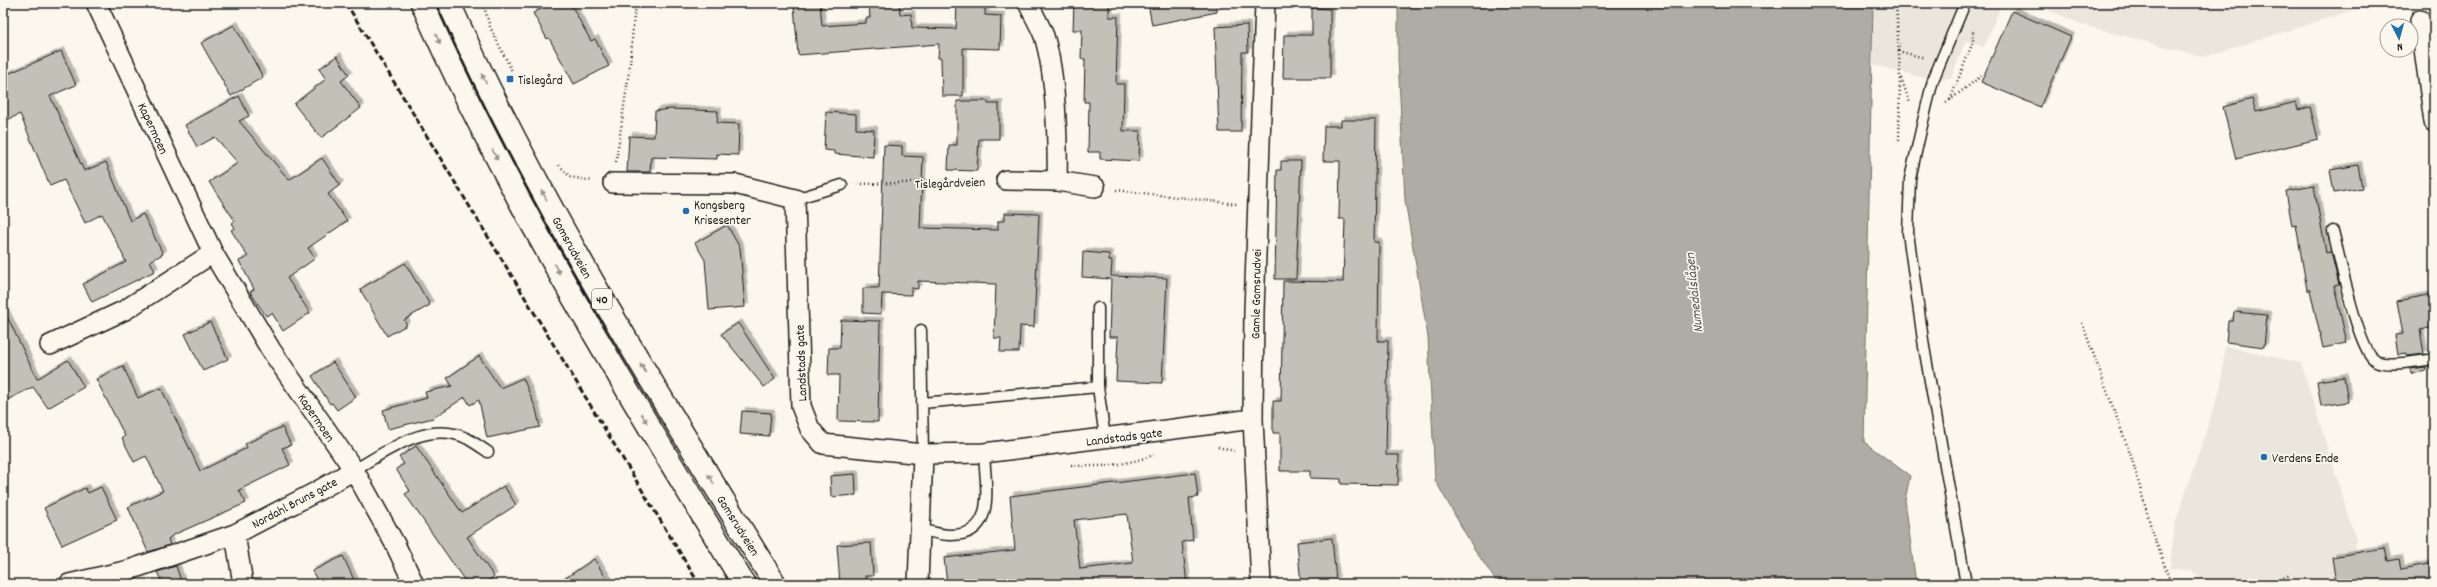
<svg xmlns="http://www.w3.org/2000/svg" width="2437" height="587" font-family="Dekko,sans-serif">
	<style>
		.built { fill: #eae6dc }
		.water { fill: #afaca5; stroke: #74726e }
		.building { fill: #c3c0b8; stroke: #1c1c1c; fill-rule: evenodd; filter: url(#shadow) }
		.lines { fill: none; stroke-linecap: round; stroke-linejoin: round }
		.service-casing { stroke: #1c1c1c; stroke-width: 13 }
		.minor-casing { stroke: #1c1c1c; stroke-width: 22 }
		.primary-casing { stroke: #1c1c1c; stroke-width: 25 }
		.path { stroke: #1c1c1c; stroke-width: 2.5; stroke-dasharray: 1 3; stroke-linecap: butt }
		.service { stroke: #fbf7ec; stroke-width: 10 }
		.minor { stroke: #fbf7ec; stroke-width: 19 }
		.primary { stroke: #fbf7ec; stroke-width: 22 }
		.rail { stroke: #1c1c1c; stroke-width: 3; stroke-dasharray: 6 3; stroke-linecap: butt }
		.oneway { fill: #97948e }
		.poi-dot { fill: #1f6fb2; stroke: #fbf7ec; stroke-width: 1.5 }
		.labels { text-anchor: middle; stroke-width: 3.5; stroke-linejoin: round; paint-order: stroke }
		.shield { fill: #fbf7ec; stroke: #5f5e5a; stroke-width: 1 }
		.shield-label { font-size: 12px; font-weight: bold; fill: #1c1c1c }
		.poi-label { font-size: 13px; fill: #1c1c1c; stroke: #fbf7ec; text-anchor: start }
		.street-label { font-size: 13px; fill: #1c1c1c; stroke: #fbf7ec }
		.water-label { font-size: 14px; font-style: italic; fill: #575653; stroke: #fbf7ec }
	</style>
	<defs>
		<filter id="shadow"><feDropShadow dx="3.5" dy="-3.5" stdDeviation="0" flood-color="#0004"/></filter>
	</defs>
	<rect width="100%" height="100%" fill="#fbf7ec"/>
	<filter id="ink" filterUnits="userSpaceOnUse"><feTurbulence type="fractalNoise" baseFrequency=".025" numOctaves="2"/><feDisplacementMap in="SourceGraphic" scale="8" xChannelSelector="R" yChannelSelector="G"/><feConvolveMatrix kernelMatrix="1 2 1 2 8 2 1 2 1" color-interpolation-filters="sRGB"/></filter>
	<g filter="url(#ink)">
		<!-- built -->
		<path class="built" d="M 1873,3 L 2002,3 L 1984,47 L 1966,40 L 1951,78 L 1933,80 L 1873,65 Z
			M 2032,3 L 2376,3 L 2204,57 L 2086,26 Z
			M 2225,346 L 2301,363 L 2356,540 L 2355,553 L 2360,584 L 2209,584 L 2192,571 L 2170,568 L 2174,527 L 2221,386 Z"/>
		<!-- water -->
		<path class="water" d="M 1398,3 L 1873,3 L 1864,442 L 1910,476 L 1905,500 L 1916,584 L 1498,584 L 1473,547 L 1435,480 L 1428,337 L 1405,200 L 1398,58 Z"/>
		<!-- building -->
		<path class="building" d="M 553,3 L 570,3 L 591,41 L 595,39 L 609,66 L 574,84 L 549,38 L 547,39 L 533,13 Z
			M 820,3 L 822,26 L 866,23 L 866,18 L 870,18 L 869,3 L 899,3 L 900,15 L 911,14 L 912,28 L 956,29 L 957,3 L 985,3 L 985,15 L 1001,16 L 1000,49 L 963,48 L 963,96 L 942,96 L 941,58 L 938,58 L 939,44 L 798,55 L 794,6 Z
			M 1074,3 L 1109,3 L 1109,17 L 1118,17 L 1116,84 L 1124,84 L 1123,131 L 1140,131 L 1139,161 L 1100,159 L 1100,152 L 1088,152 L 1089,102 L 1084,102 L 1085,59 L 1081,59 L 1082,30 L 1073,30 Z
			M 1148,3 L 1216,3 L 1217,12 L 1152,25 Z
			M 1312,8 L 1330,9 L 1330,78 L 1283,78 L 1284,35 L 1312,35 Z
			M 2012,11 L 2071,37 L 2040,107 L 1981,82 Z
			M 234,25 L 263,77 L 231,96 L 201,43 Z
			M 1247,25 L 1248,52 L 1242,52 L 1241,132 L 1219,132 L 1215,27 Z
			M 61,51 L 76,85 L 50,96 L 84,171 L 106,162 L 130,221 L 143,214 L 163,254 L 150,261 L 155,271 L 92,302 L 83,284 L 126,262 L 118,245 L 102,214 L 85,223 L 64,180 L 50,186 L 20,114 L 3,122 L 3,76 Z
			M 337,56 L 349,75 L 341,81 L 361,108 L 321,138 L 294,104 L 326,79 L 319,69 Z
			M 239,96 L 249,116 L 239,121 L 289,180 L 322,158 L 340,185 L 328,194 L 347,221 L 308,248 L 314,257 L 313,260 L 287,278 L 310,313 L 283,331 L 272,313 L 266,316 L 250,292 L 254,289 L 239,261 L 248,257 L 231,230 L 235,228 L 232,223 L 235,221 L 209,182 L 238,163 L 215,137 L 197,147 L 185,125 Z
			M 2252,99 L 2256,112 L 2296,102 L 2298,110 L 2310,107 L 2318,139 L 2236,159 L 2223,107 Z
			M 957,101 L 988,101 L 988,104 L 999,104 L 999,139 L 979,139 L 977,171 L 948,170 L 949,145 L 957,145 Z
			M 671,109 L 718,111 L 717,123 L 739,124 L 738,155 L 717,154 L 717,159 L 651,157 L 650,172 L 627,172 L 629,136 L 654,137 L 655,111 Z
			M 826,112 L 856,114 L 856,129 L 874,130 L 873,157 L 834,154 L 834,151 L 824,150 Z
			M 1341,120 L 1376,120 L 1374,242 L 1379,242 L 1378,341 L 1388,341 L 1386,455 L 1399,455 L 1398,485 L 1341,484 L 1341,479 L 1310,478 L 1310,471 L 1280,471 L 1280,433 L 1273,433 L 1273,401 L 1281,401 L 1283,281 L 1343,282 L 1345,219 L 1339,219 L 1340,161 L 1323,161 L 1324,126 L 1341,126 Z
			M 884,145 L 902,146 L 902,156 L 923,157 L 920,228 L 998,230 L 998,221 L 1005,221 L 1005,213 L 1039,214 L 1034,327 L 1020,326 L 1019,352 L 1000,352 L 1001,338 L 994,338 L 996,284 L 918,281 L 918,289 L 911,288 L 911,295 L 882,294 L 881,314 L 863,313 L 863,288 L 879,288 Z
			M 1281,161 L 1301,161 L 1296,279 L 1275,279 L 1277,170 L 1281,170 Z
			M 2358,165 L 2362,188 L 2334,193 L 2330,170 Z
			M 2314,186 L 2326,253 L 2331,252 L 2337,277 L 2339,285 L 2334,286 L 2347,343 L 2323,348 L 2310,290 L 2307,290 L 2296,225 L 2292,226 L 2286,191 Z
			M 727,225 L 740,248 L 745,307 L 709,310 L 705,260 L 695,243 Z
			M 1083,252 L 1109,254 L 1109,261 L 1112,261 L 1111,276 L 1167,278 L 1162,383 L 1116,381 L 1118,337 L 1109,337 L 1111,279 L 1082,277 Z
			M 405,263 L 430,305 L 404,320 L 407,325 L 387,336 L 360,289 Z
			M 2434,294 L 2434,327 L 2420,330 L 2424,354 L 2407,356 L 2407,353 L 2398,354 L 2395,335 L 2403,334 L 2397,301 Z
			M 3,308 L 37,379 L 68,360 L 84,387 L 48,408 L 33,387 L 3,402 Z
			M 2234,312 L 2267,315 L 2264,347 L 2226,342 L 2228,321 L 2233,321 Z
			M 841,320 L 880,321 L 878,422 L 838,421 L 839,375 L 828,375 L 829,348 L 840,348 Z
			M 210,322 L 228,359 L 203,371 L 185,334 Z
			M 738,323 L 775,379 L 764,387 L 721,334 Z
			M 479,356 L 500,388 L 523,378 L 536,409 L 540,427 L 487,438 L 479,400 L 470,405 L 465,397 L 433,418 L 388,429 L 383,410 L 427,398 L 425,392 L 452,386 L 447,378 Z
			M 333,362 L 356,397 L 337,410 L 332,403 L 330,404 L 312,376 Z
			M 123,366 L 138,398 L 161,388 L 200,471 L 247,448 L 245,444 L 282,427 L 291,445 L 282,448 L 290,465 L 239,490 L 246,503 L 173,535 L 168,539 L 170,545 L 148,552 L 128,507 L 163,491 L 146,456 L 134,462 L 122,438 L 125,436 L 96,379 Z
			M 2426,367 L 2426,371 L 2411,374 L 2410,369 Z
			M 2344,377 L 2348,402 L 2321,406 L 2317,381 Z
			M 742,411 L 771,413 L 769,436 L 740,434 Z
			M 416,446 L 462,513 L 504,486 L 516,505 L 467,537 L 494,577 L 483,584 L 467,584 L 405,494 L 410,491 L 396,469 L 404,464 L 399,457 Z
			M 1195,473 L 1198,497 L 1189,498 L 1193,540 L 1182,542 L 1187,584 L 947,584 L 944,558 L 1015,550 L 1010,496 ZM 1127,514 L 1133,563 L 1080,569 L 1074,520 Z
			M 855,474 L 856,495 L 831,497 L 830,476 Z
			M 101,487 L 117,520 L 62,545 L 44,508 L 85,488 L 88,493 Z
			M 1332,538 L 1336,581 L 1323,582 L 1323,584 L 1301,584 L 1297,542 Z
			M 871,543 L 873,576 L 865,576 L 866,584 L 840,584 L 837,545 Z
			M 2384,548 L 2387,561 L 2399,559 L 2401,569 L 2434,563 L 2434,584 L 2336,584 L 2332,557 Z
			M 343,556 L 356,584 L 319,584 L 312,571 Z
			M 594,559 L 610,584 L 557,584 Z
			M 176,566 L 182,584 L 163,584 L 157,572 Z"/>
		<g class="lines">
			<!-- service casing -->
			<g class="service-casing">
				<path id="service" d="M 1965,3 L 1933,80 L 1923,121 L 1910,179 L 1908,233 L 1924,347 L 1966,584
					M 795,199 L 842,185
					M 2333,231 C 2339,254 2358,352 2376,361 C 2388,367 2420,361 2434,359
					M 1098,308 L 1098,387 L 1105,438
					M 921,330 L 923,454
					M 922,403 L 1098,387
					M 354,470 C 386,452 429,418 468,439 C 475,443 482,448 488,452
					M 919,529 C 929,531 940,535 950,535 C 998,536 985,485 984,453"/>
			</g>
			<!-- minor casing -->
			<g class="minor-casing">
				<path id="minor" d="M 96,3 L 213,253 L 271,350 L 354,470 L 395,544 L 414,584
					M 1028,3 C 1033,14 1040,25 1044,36 C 1056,74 1058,141 1057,181
					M 2420,20 L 2434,122
					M 1006,180 L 1057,181 L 1095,187
					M 613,183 L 735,184 L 795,199 L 801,406 L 810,429 L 823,444 L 923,454 L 984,453 L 1253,419
					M 50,345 L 125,310 L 213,253
					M 235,534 L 243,584
					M 69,584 L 129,570 L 235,534 L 314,493 L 354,470
					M 918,584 L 923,454
					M 1261,584 L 1253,419 L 1254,311 L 1265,3"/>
			</g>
			<!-- primary casing -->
			<g class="primary-casing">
				<path id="primary" d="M 422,3 C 512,206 629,394 744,584
					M 449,3 C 540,206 659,395 775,584"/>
			</g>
			<!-- path -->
			<path class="path" d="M 483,3 L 490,27 L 512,71
				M 1896,3 L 1900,73 L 1899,143
				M 1898,51 L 1925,58
				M 1901,78 L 1910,103
				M 1950,100 L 1973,42 L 1973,31
				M 1946,103 L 1984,74
				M 616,162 L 630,65 L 634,15 L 638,3
				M 559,165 L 570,177 L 593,181
				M 858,184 L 985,181
				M 1116,190 L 1237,204
				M 2082,323 L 2132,459 L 2151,527 L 2171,584
				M 1218,447 L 1234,451
				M 1071,465 C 1101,468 1125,465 1154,455
				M 2269,584 L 2290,575"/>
			<!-- service -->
			<use href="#service" class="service"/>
			<!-- minor -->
			<use href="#minor" class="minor"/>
			<!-- primary -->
			<use href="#primary" class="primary"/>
			<!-- rail -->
			<path class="rail" d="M 346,3 L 699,584"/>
		</g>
		<!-- one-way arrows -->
		<defs><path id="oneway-solid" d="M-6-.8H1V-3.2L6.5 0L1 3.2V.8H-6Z"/></defs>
		<g class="oneway">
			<use href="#oneway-solid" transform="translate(438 39) rotate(66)"/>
			<use href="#oneway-solid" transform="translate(484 79) rotate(-115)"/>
			<use href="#oneway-solid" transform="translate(495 155) rotate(62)"/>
			<use href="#oneway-solid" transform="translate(544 195) rotate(-119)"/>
			<use href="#oneway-solid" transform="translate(557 269) rotate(61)"/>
			<use href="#oneway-solid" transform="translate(643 368) rotate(-120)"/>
			<use href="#oneway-solid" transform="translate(644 418) rotate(59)"/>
			<use href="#oneway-solid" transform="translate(711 479) rotate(-122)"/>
		</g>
	</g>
	<!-- markers -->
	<g class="poi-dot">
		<rect x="506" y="75" width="8" height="8" rx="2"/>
		<circle cx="686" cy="211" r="4"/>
		<circle cx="2264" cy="457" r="4"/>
	</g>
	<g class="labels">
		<!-- shield labels -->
		<rect class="shield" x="592" y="289" width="20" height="20" rx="3"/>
		<g class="shield-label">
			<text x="602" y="303">40</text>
		</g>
		<!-- poi labels -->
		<g class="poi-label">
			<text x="518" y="84">Tislegård</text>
			<text x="694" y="209">Kongsberg<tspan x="694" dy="15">Krisesenter</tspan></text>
			<text x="2272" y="462">Verdens Ende</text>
		</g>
		<!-- street labels -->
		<g class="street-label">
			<text transform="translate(154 128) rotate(65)" y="5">Kapermoen</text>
			<text transform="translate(950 182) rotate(-2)" y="5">Tislegårdveien</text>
			<text transform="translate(573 247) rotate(61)" y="5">Gomsrudveien</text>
			<text transform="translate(1255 294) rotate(-89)" y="5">Gamle Gomsrudvei</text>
			<text transform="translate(800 363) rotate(-92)" y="5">Landstads gate</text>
			<text transform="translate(317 417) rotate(56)" y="5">Kapermoen</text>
			<text transform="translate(1124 436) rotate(-7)" y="5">Landstads gate</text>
			<text transform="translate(294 502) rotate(-28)" y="5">Nordahl Bruns gate</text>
			<text transform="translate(739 525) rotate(58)" y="5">Gomsrudveien</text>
		</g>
		<!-- water labels -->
		<g class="water-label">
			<text transform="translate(1693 293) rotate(-96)" y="5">Numedalslågen</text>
		</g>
	</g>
	<!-- margin -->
	<rect width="2437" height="587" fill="none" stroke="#fbf7ec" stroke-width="16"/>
	<rect x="8" y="8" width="2421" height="571" fill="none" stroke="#1c1c1c" stroke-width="1.5" filter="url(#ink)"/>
	<!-- north arrow -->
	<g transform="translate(2399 38) rotate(174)"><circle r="19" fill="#fbf7ec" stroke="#a29f99"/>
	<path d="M0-3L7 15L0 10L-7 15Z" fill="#1f6fb2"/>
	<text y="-6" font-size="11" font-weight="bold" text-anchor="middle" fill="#1c1c1c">N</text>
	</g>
</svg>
